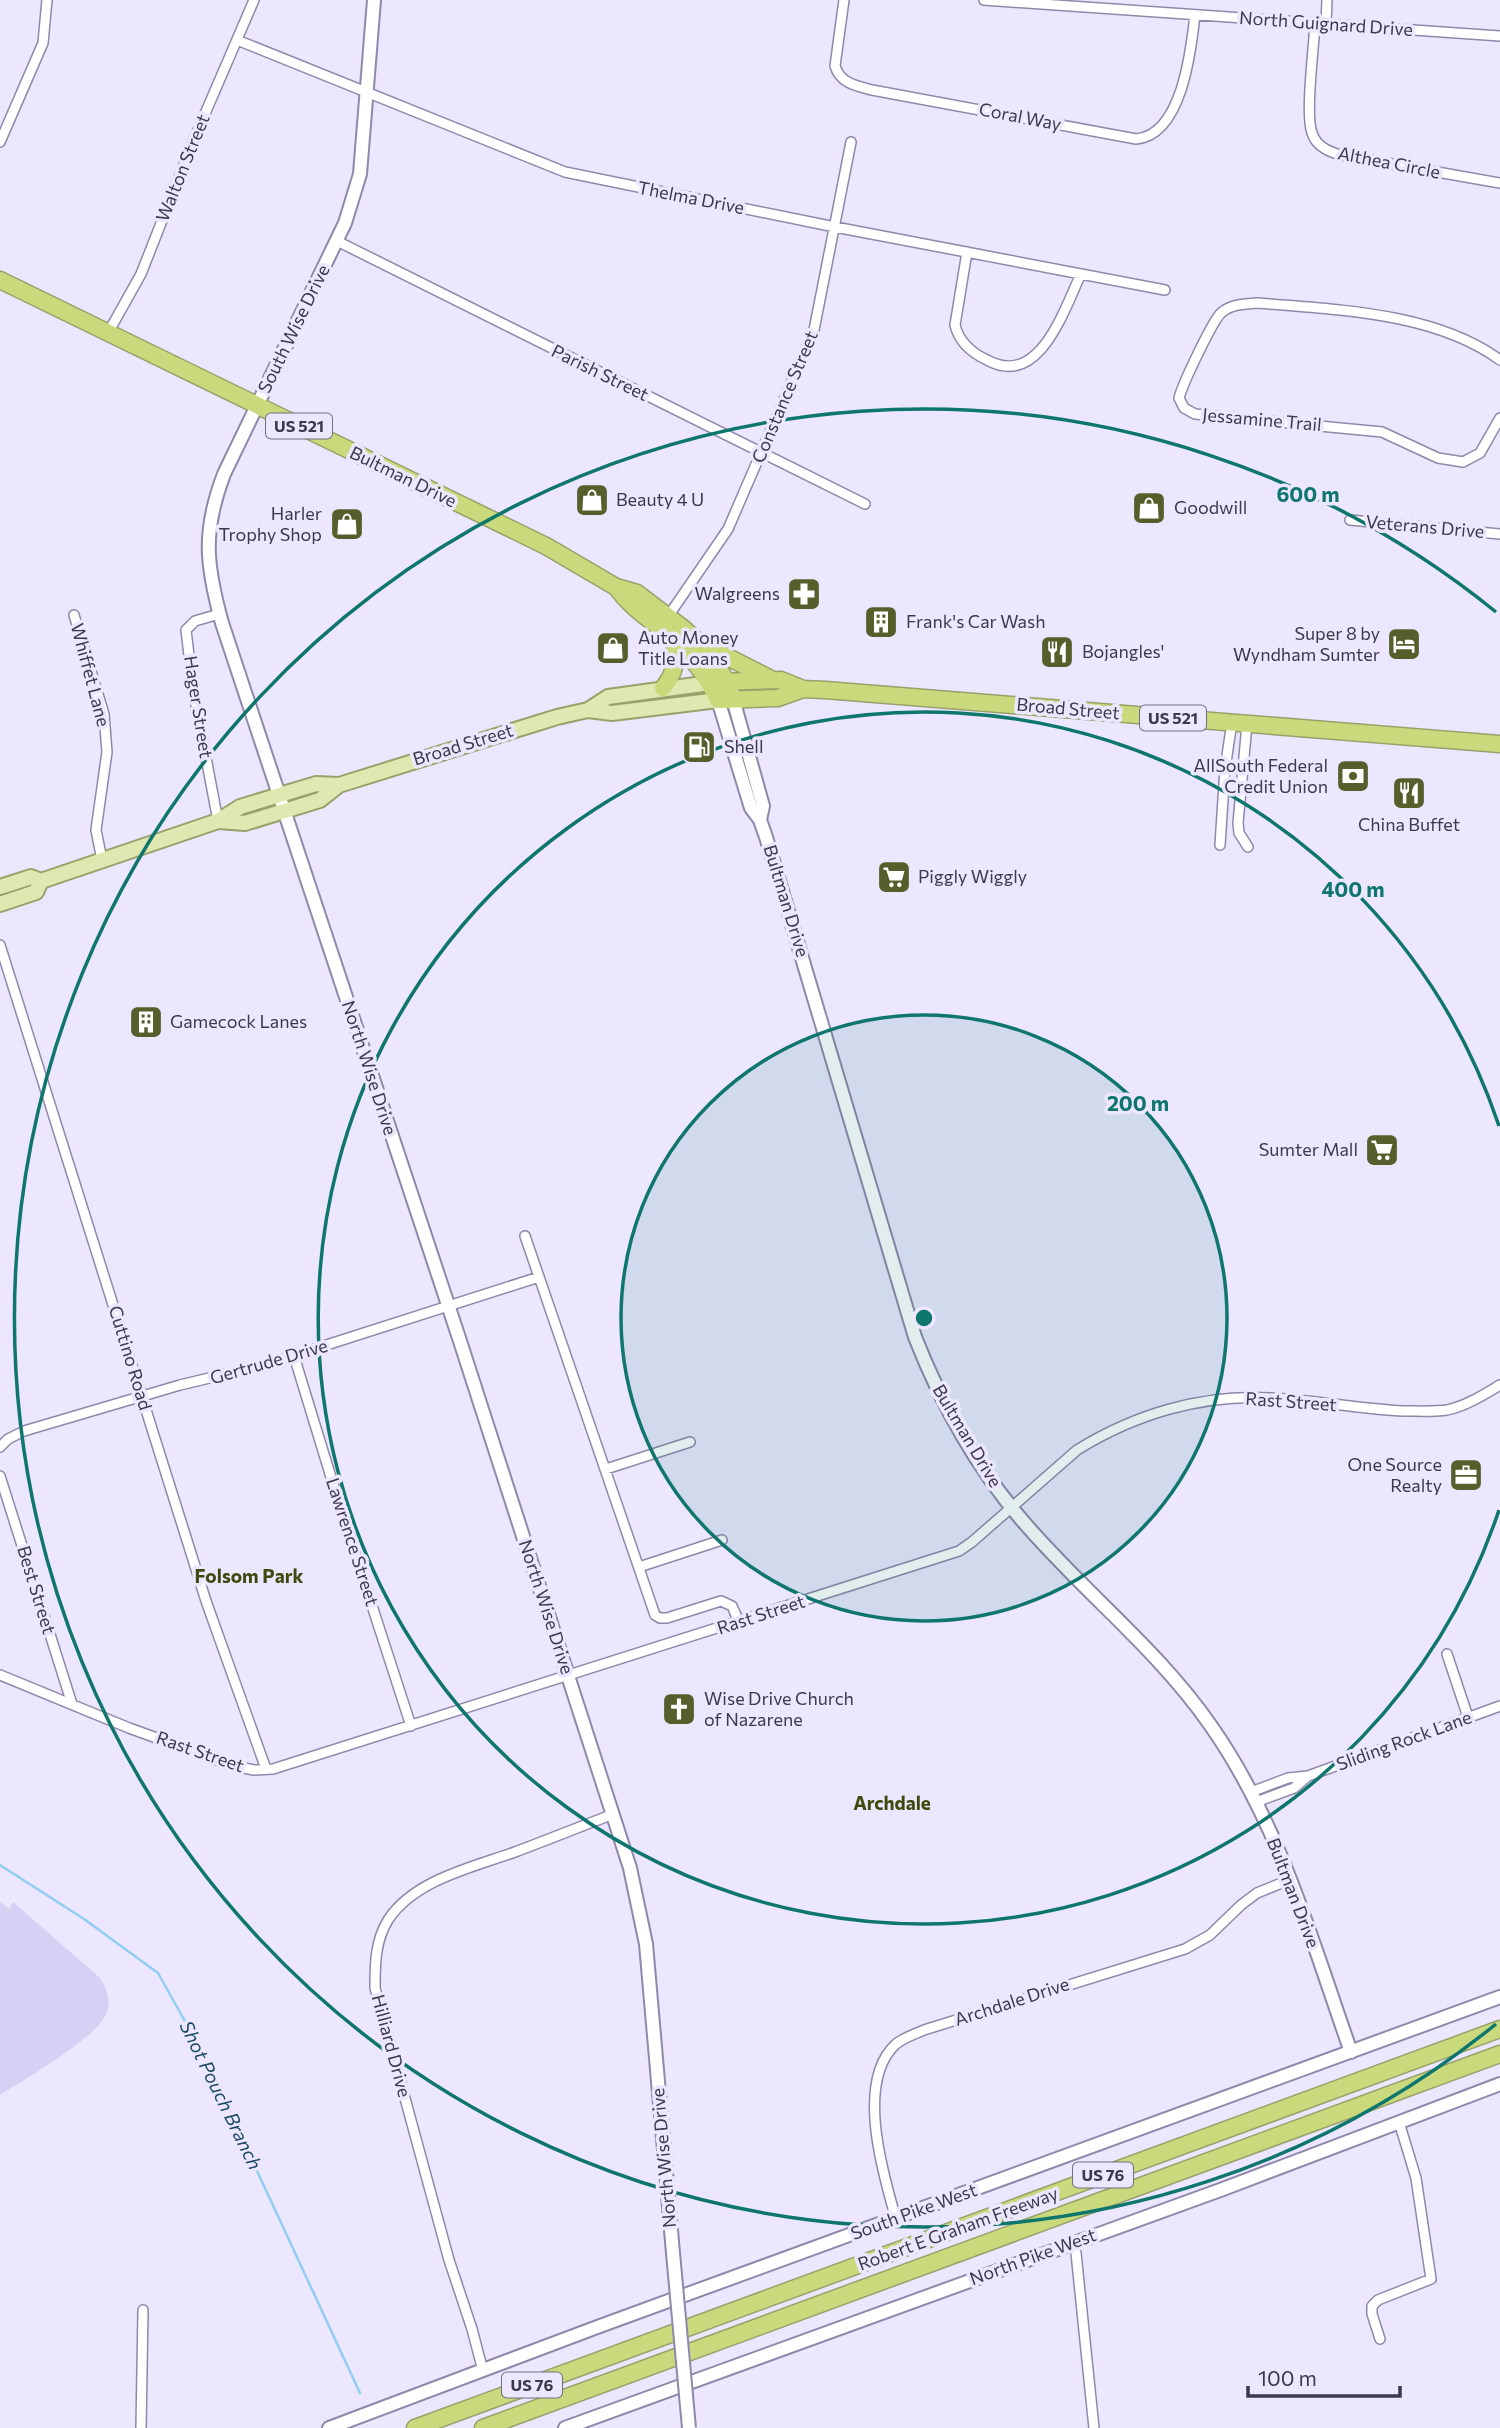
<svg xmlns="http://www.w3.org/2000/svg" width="1500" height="2428" font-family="Commissioner,sans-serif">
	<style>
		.green { fill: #d8cff4 }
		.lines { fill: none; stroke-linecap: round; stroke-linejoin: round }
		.stream { stroke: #92cdf3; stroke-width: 2.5 }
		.street-casing { stroke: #9087ab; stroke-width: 12 }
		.secondary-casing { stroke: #9087ab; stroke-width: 16 }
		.primary-casing { stroke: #98a16a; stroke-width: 18 }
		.highway-casing { stroke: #98a16a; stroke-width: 19 }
		.street { stroke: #fff; stroke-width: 9 }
		.secondary { stroke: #fff; stroke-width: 12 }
		.primary { stroke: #dfe8b0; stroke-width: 14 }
		.highway { stroke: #c9d97c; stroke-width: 16 }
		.secondary-bridge-casing { stroke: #9087ab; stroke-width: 16; stroke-linecap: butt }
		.secondary-bridge { stroke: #fff; stroke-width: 12 }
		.ring { fill: none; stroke: #0f766e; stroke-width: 3.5 }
		.labels { text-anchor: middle; stroke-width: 7; stroke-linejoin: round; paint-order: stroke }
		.shield { fill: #ece7fe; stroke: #726d7f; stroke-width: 2 }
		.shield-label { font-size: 16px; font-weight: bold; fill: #3d3948 }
		.street-label { font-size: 18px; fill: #3d3948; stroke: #ece7fe }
		.poi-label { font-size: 18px; fill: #3d3948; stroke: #ece7fe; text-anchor: start }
		.neighbourhood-label { font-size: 19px; font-weight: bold; fill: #41480d; stroke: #ece7fe }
		.water-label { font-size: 19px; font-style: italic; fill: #1c4a63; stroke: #ece7fe }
		.centre { fill: #0f766e; stroke: #ece7fe; stroke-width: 3.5 }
		.ring-label { font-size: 21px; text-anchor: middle; font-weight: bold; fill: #0f766e; stroke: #ece7fe; stroke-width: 7; stroke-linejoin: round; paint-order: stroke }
	</style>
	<rect width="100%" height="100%" fill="#ece7fe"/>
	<!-- green -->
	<path class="green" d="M 0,1902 L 9,1909 L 13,1902 L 99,1977 C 106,1987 111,1999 107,2012 C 99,2037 23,2080 0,2095 Z"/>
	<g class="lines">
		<!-- stream -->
		<path class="stream" d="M 0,1865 L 84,1919 L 158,1973 L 200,2048 L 360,2393"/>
		<!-- street casing -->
		<g class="street-casing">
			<path id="street" d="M 844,0 L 835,66 C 840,83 856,86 872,90 L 1136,139 C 1182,135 1191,51 1195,15
				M 984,0 L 1500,36
				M 1315,23 C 1314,47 1305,114 1312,133 C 1316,146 1329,152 1341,155 L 1500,183
				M 1326,24 L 1327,0
				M 237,40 L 565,172 L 835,227 L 1165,290
				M 0,142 L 43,43 L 47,0
				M 337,241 L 865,504
				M 967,252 L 955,325 C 959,342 972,353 987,360 C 1040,389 1064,309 1081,274
				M 108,333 L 141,274 L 195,137 L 254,0
				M 1500,360 C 1434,312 1337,310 1258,303 C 1245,304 1231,304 1221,313 C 1212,322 1183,383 1179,398 L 1184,408 L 1195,414 L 1382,432 L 1438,458 L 1463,462 L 1480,453 L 1500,418
				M 1350,520 L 1500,534
				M 74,615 L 104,714 L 107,752 L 96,830 L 102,860
				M 667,618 L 728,529 L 814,330 L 851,142
				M 1247,724 L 1238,823 L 1239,833 L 1248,847
				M 218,821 L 193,689 L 186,630 L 195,621 L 219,614
				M 1220,845 L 1225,769 L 1232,722
				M 0,945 L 206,1601 L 266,1769
				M 525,1236 L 655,1615 L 660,1618 L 667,1618 L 721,1601 L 732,1606 L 739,1622
				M 294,1356 L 341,1510 L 411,1726
				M 0,1447 L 8,1439 L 24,1431 L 180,1385 L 264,1365 L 539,1277
				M 606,1469 L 690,1442
				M 0,1476 L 72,1704
				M 639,1567 L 722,1540
				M 1447,1654 L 1468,1717
				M 0,1675 L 129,1728 L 234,1766 L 254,1770 L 273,1769 L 959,1551 L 972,1542 L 1077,1450 C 1135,1414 1202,1394 1270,1398 C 1315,1400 1359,1409 1404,1411 C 1418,1411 1433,1412 1447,1410 C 1466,1406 1483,1395 1500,1385
				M 1308,1776 L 1500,1706
				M 1251,1792 L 1288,1778 L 1308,1776 L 1294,1788 L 1256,1802
				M 896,2219 C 883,2174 855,2081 896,2044 C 903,2038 915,2034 924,2030 L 1185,1949 L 1210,1935 L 1241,1905 L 1257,1893 L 1289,1880
				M 1072,2243 L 1076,2253 L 1094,2428
				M 1380,2339 L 1372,2314 L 1372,2306 L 1378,2300 L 1431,2279 L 1416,2178 L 1399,2122
				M 483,2371 L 472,2329 L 449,2260 L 375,1988 C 375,1965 375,1941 388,1920 C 414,1880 473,1867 515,1852 C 547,1840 579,1827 611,1815
				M 141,2428 L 143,2310"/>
		</g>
		<!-- secondary casing -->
		<g class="secondary-casing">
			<path id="secondary" d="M 374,0 L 360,174 L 345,223 L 224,474 C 202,532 206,565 222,623 L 460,1341 L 630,1868 L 646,1944 L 673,2253
				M 733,699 L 763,806 L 760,820
				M 718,700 L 751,808 L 760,820 L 766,837 L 915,1337 C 941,1403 975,1465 1021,1519 C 1082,1591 1157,1648 1211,1726 C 1279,1823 1312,1941 1351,2052
				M 329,2428 L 600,2326 L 1500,1997
				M 565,2428 L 1223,2189 L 1500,2084"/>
		</g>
		<!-- primary casing -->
		<g class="primary-casing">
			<path id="primary" d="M 588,710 L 608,697 L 710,683
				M 218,821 L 245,823 L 320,800 L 339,785 L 557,717 L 588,710 L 612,713 L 718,700
				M 0,887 L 31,877 L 41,881 L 218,821 L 240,807 L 316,784 L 339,785
				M 0,904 L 36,892 L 41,881"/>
		</g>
		<!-- highway casing -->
		<g class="highway-casing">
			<path id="highway" d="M 0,280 L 546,546 L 616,587 L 637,593 L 683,628 L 699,643 L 714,661 L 727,682 L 733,699
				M 616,587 C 629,605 642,614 660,628 C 684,648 705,671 718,700 L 778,698 L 803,689 L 825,690 L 1500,744
				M 708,647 L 769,678
				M 719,682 L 781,680 L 803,689
				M 663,688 C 676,672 677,660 674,640
				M 415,2428 L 1500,2029
				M 483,2428 L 1500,2054"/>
		</g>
		<!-- street -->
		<use href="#street" class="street"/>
		<!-- secondary -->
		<use href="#secondary" class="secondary"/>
		<!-- primary -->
		<use href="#primary" class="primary"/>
		<!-- highway -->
		<use href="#highway" class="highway"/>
		<!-- secondary-bridge casing -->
		<g class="secondary-bridge-casing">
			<path id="secondary-bridge" d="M 673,2253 L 689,2428"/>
		</g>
		<!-- secondary-bridge -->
		<use href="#secondary-bridge" class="secondary-bridge"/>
	</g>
	<!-- distance rings -->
	<circle cx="924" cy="1318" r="303" fill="#0f766e" fill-opacity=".12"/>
	<g class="ring">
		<circle cx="924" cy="1318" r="303"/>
		<path d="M1499 1510A606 606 0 1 1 1499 1126"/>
		<path d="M1496 2024A909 909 0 1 1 1496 612"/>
	</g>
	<!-- icons -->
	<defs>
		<g id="shop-square" transform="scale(1.75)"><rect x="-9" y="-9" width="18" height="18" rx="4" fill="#565e2c" stroke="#ece7fe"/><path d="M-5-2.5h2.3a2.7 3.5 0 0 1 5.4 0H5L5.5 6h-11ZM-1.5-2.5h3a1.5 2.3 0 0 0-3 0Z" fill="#fff"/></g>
		<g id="pharmacy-square" transform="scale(1.75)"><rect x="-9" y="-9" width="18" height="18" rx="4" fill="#565e2c" stroke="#ece7fe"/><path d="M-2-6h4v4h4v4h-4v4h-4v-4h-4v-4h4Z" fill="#fff"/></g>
		<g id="building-square" transform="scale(1.75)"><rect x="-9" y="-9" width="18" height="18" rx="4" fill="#565e2c" stroke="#ece7fe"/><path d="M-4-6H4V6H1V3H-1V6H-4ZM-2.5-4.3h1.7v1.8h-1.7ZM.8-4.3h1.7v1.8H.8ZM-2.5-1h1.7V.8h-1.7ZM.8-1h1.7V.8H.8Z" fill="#fff"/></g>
		<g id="hotel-square" transform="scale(1.75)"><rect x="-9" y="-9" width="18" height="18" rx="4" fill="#565e2c" stroke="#ece7fe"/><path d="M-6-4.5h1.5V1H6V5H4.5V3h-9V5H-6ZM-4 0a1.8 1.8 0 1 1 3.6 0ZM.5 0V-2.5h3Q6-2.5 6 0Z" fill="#fff"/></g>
		<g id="restaurant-square" transform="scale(1.75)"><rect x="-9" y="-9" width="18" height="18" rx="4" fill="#565e2c" stroke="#ece7fe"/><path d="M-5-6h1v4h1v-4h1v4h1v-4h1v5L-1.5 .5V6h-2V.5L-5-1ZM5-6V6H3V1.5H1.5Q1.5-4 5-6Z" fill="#fff"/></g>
		<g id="fuel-square" transform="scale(1.75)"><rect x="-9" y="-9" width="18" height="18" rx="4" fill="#565e2c" stroke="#ece7fe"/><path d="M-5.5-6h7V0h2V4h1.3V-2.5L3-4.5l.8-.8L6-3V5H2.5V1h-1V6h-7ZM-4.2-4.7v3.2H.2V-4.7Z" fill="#fff"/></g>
		<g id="bank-square" transform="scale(1.75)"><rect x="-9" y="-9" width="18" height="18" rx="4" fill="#565e2c" stroke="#ece7fe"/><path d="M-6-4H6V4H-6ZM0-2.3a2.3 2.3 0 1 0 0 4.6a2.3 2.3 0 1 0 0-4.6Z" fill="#fff"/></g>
		<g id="supermarket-square" transform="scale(1.75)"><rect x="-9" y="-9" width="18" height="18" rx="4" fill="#565e2c" stroke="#ece7fe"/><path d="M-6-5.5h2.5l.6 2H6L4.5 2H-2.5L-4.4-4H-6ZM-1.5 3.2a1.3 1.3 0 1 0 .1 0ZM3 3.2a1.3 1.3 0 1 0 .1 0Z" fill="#fff"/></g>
		<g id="office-square" transform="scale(1.75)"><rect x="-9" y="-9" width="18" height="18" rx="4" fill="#565e2c" stroke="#ece7fe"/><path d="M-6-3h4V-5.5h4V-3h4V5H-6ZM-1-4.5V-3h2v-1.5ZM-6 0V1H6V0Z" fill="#fff"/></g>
		<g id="church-square" transform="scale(1.75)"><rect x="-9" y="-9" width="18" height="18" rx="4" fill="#565e2c" stroke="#ece7fe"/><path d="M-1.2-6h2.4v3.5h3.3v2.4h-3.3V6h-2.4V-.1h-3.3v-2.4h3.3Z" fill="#fff"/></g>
	</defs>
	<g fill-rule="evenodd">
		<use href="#shop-square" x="592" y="500"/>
		<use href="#shop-square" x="1149" y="508"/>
		<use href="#shop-square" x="347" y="524"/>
		<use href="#pharmacy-square" x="804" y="594"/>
		<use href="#building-square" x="881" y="622"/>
		<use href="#hotel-square" x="1404" y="644"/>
		<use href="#shop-square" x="613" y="648"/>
		<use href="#restaurant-square" x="1057" y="652"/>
		<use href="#fuel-square" x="699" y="747"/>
		<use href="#bank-square" x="1353" y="776"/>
		<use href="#restaurant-square" x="1409" y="793"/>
		<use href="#supermarket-square" x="894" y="877"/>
		<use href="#building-square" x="146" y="1022"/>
		<use href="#supermarket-square" x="1382" y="1150"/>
		<use href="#office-square" x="1466" y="1475"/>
		<use href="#church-square" x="679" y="1709"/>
	</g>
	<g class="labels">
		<!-- shield labels -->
		<g class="shield">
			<rect x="266" y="413.5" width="66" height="25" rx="5"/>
			<rect x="1140" y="705.5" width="66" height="25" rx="5"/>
			<rect x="1073" y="2162.5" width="60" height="25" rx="5"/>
			<rect x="502" y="2372.5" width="60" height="25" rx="5"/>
		</g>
		<g class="shield-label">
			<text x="299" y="432">US 521</text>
			<text x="1173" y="724">US 521</text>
			<text x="1103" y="2181">US 76</text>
			<text x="532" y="2391">US 76</text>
		</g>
		<!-- street labels -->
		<g class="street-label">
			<text transform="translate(1326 24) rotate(4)" y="6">North Guignard Drive</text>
			<text transform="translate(1020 117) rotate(11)" y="6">Coral Way</text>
			<text transform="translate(1389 163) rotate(11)" y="6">Althea Circle</text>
			<text transform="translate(183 168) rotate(-68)" y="6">Walton Street</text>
			<text transform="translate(691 198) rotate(11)" y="6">Thelma Drive</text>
			<text transform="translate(294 329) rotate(-64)" y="6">South Wise Drive</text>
			<text transform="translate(600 373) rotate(26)" y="6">Parish Street</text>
			<text transform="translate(785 397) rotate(-67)" y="6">Constance Street</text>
			<text transform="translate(1262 420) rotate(5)" y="6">Jessamine Trail</text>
			<text transform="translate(403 477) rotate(26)" y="6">Bultman Drive</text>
			<text transform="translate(1425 527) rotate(5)" y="6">Veterans Drive</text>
			<text transform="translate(90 675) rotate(75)" y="6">Whiffet Lane</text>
			<text transform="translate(198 707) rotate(81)" y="6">Hager Street</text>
			<text transform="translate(1068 709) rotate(5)" y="6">Broad Street</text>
			<text transform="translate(463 745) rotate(-17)" y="6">Broad Street</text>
			<text transform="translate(786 901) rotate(73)" y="6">Bultman Drive</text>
			<text transform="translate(369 1068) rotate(72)" y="6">North Wise Drive</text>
			<text transform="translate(130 1358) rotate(73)" y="6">Cuttino Road</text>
			<text transform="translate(269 1362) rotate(-16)" y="6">Gertrude Drive</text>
			<text transform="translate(1291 1402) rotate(4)" y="6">Rast Street</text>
			<text transform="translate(967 1436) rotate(59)" y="6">Bultman Drive</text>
			<text transform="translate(352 1542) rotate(72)" y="6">Lawrence Street</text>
			<text transform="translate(36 1590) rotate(73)" y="6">Best Street</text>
			<text transform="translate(546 1607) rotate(72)" y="6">North Wise Drive</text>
			<text transform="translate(761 1615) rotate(-18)" y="6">Rast Street</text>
			<text transform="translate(1404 1741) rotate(-20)" y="6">Sliding Rock Lane</text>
			<text transform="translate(200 1752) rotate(19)" y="6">Rast Street</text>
			<text transform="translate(1293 1893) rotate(69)" y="6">Bultman Drive</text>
			<text transform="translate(1012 2002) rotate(-18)" y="6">Archdale Drive</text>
			<text transform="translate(391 2046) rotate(75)" y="6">Hilliard Drive</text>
			<text transform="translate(664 2158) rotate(-95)" y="6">North Wise Drive</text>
			<text transform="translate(914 2212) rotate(-20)" y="6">South Pike West</text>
			<text transform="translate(958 2229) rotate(-20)" y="6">Robert E Graham Freeway</text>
			<text transform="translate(1033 2257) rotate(-20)" y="6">North Pike West</text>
		</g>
		<!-- poi labels -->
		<g class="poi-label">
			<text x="616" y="506">Beauty 4 U</text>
			<text x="1174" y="514">Goodwill</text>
			<text x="322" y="520" text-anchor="end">Harler<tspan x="322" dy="21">Trophy Shop</tspan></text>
			<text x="780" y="600" text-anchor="end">Walgreens</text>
			<text x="906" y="628">Frank's Car Wash</text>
			<text x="1380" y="640" text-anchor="end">Super 8 by<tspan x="1380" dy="21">Wyndham Sumter</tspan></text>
			<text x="638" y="644">Auto Money<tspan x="638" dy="21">Title Loans</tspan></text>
			<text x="1082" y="658">Bojangles'</text>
			<text x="724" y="753">Shell</text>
			<text x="1328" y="772" text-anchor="end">AllSouth Federal<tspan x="1328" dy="21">Credit Union</tspan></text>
			<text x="1409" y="831" text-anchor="middle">China Buffet</text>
			<text x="918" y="883">Piggly Wiggly</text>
			<text x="170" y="1028">Gamecock Lanes</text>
			<text x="1358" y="1156" text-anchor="end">Sumter Mall</text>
			<text x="1442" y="1471" text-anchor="end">One Source<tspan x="1442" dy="21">Realty</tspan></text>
			<text x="704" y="1705">Wise Drive Church<tspan x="704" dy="21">of Nazarene</tspan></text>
		</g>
		<!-- neighbourhood labels -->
		<g class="neighbourhood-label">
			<text x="249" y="1583">Folsom Park</text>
			<text x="892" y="1810">Archdale</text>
		</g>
		<!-- water labels -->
		<g class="water-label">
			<text transform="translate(221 2095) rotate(64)" y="7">Shot Pouch Branch</text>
		</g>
	</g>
	<circle cx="924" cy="1318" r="10" class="centre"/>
	<g class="ring-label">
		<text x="1308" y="502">600 m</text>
		<text x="1353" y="897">400 m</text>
		<text x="1138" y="1111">200 m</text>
	</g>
	<!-- scale -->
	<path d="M1248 2386v10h152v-10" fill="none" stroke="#3d3948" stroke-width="3.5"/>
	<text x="1258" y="2386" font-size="21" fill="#3d3948" stroke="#ece7fe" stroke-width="5" paint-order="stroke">100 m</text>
</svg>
